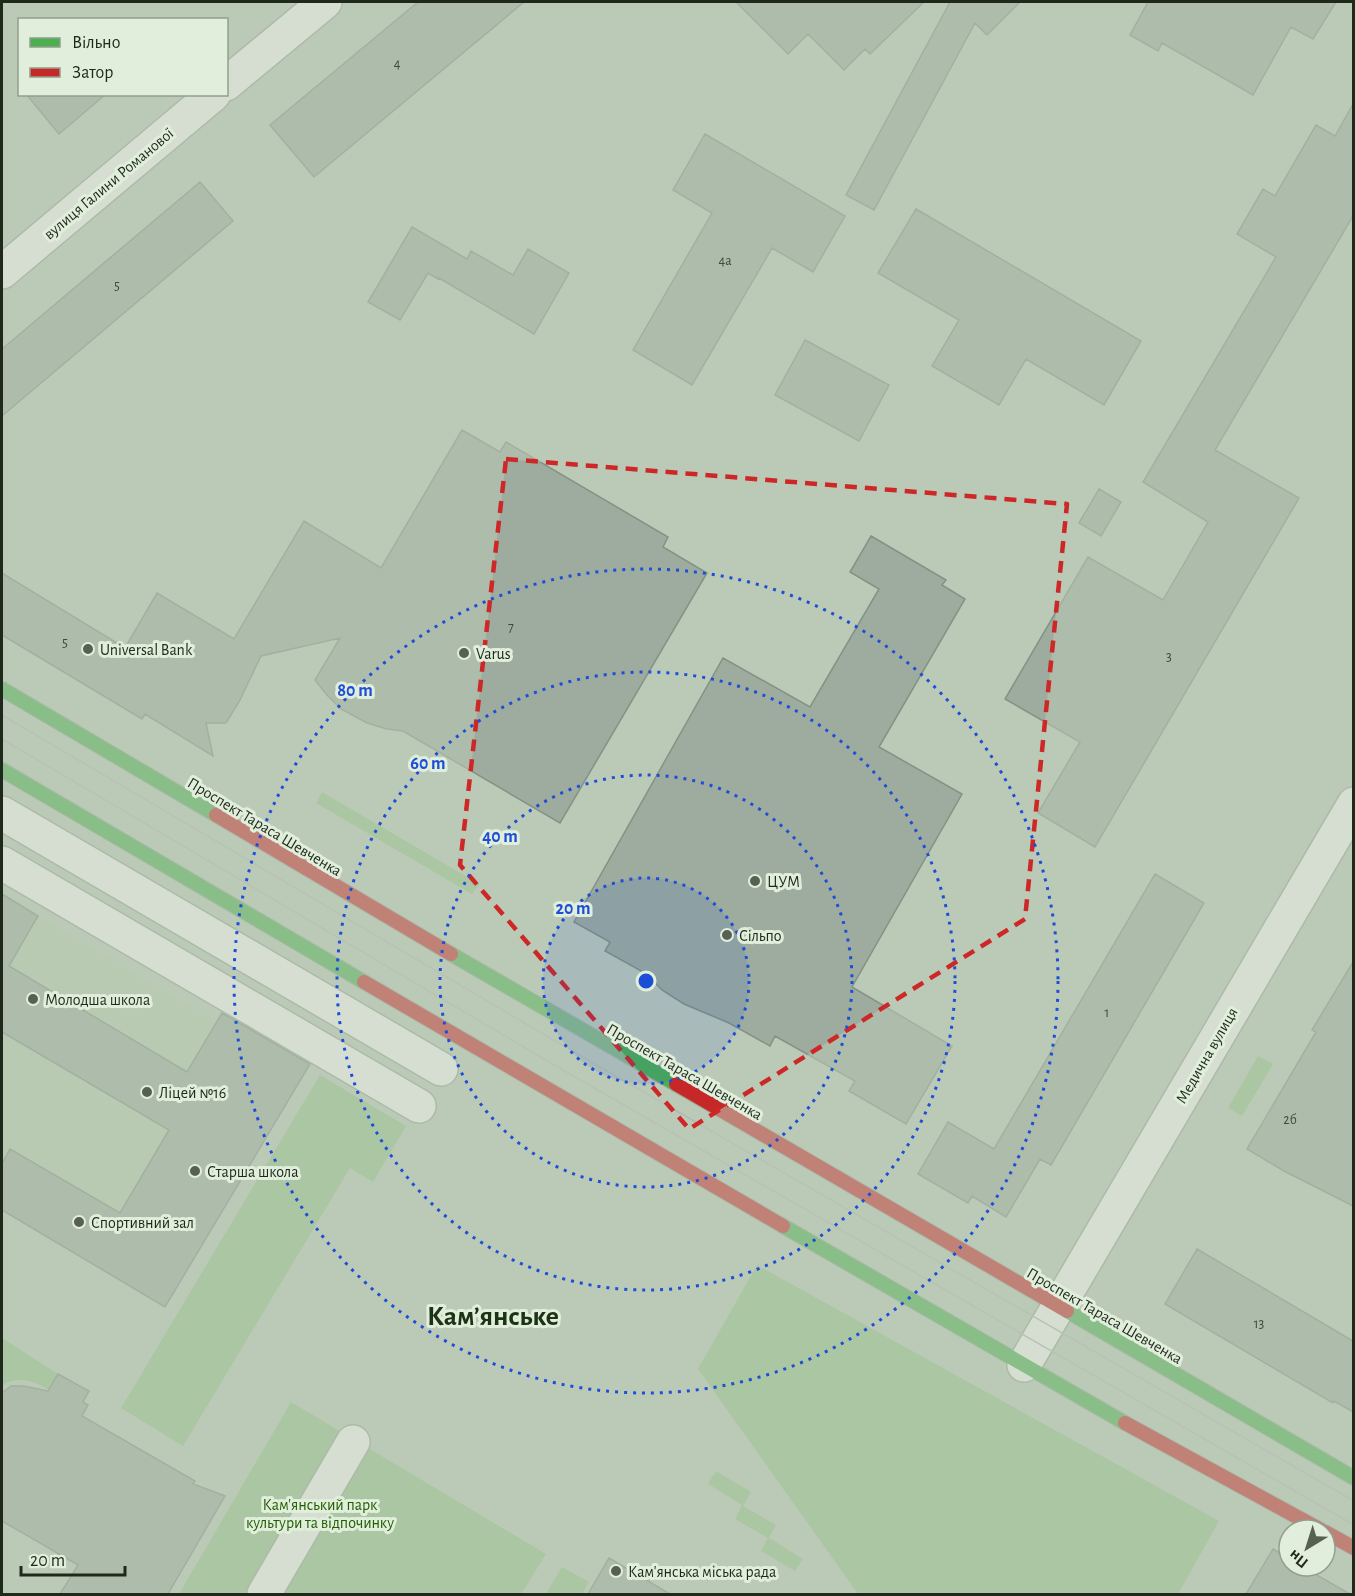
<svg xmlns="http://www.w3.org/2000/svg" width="1355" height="1596" font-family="'Alegreya Sans',sans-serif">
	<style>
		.built { fill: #b3cbab }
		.green { fill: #98c18a }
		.building { fill: #9dac9e; stroke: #839284; stroke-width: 1.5 }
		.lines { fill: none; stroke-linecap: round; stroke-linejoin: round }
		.street-casing { stroke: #9aa696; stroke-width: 36 }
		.fast-casing { stroke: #9aa696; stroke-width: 16 }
		.jam-casing { stroke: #9aa696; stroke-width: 16 }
		.street { stroke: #f5f7f4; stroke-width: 33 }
		.fast { stroke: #4caf50; stroke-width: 14 }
		.jam { stroke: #c62828; stroke-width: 14 }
		.tram { stroke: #b3b7b3; stroke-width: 1.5 }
		.marked { fill: none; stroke: #cd2827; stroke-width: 4.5; stroke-dasharray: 12 8; stroke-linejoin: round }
		.ring { fill: none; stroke: #1d4ed8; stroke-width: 3; stroke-dasharray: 3 6 }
		.poi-dot { fill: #566151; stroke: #e0eedb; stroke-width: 2 }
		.labels { text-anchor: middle; stroke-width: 6; stroke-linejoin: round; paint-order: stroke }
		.number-label { font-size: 14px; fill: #3e4a3c }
		.street-label { font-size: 16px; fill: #1f291b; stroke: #e0eedb }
		.poi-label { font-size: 16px; fill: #1f291b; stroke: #e0eedb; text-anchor: start }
		.park-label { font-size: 16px; fill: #225e00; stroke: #e0eedb }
		.town-label { font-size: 28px; font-weight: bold; fill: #1d3315; stroke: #e0eedb }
		.centre { fill: #1d4ed8; stroke: #e0eedb; stroke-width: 3 }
		.ring-label { font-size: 18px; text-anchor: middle; font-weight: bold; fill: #1d4ed8; stroke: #e0eedb; stroke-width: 6; stroke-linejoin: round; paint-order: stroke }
	</style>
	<rect width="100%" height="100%" fill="#bbcab6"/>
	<!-- built -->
	<path class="built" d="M 2,894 L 228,1029 L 165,1307 L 2,1210 Z"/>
	<!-- green -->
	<path class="green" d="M 322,792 L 479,884 L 472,894 L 316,803 Z
		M 1258,1056 L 1273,1064 L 1242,1116 L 1228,1108 Z
		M 320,1075 L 406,1126 L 373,1182 L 350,1168 L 183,1446 L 121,1408 Z
		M 757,1265 L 1219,1521 L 1178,1594 L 858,1594 L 698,1369 Z
		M 2,1338 L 58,1374 L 49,1390 C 33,1380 19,1376 2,1385 Z
		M 291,1402 L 546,1554 L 521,1594 L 179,1594 Z
		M 716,1471 L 751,1492 L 743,1506 L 776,1525 L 769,1538 L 803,1559 L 795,1571 L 761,1551 L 768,1538 L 735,1519 L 742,1505 L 708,1484 Z
		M 562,1567 L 589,1582 L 582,1594 L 546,1594 Z"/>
	<!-- building -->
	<path class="building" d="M 418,2 L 524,2 L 314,177 L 270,125 Z
		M 736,2 L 924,2 L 870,54 L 865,49 L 844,70 L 808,34 L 788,54 Z
		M 950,2 L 1020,2 L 987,35 L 975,23 L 874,210 L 846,195 Z
		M 1148,2 L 1336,2 L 1313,39 L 1291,27 L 1253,95 L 1162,43 L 1158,51 L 1130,35 Z
		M 26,94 L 106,94 L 59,134 Z
		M 1353,104 L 1353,216 L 1215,450 L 1299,498 L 1095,847 L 1038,813 L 1080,742 L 1005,699 L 1088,557 L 1163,600 L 1208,522 L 1143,482 L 1276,257 L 1237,234 L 1263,189 L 1275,196 L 1316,125 L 1335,136 Z
		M 705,134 L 845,216 L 813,272 L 772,248 L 692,385 L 633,350 L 712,213 L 673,190 Z
		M 200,182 L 233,221 L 2,416 L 2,349 Z
		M 916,209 L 1141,341 L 1104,405 L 1026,359 L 999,405 L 932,366 L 959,320 L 878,273 Z
		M 412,227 L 467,259 L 471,251 L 513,275 L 528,249 L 569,273 L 534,334 L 439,278 L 438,279 L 428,273 L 400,320 L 368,302 Z
		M 805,340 L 889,385 L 859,441 L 775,395 Z
		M 462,430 L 500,452 L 506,442 L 668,537 L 663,547 L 707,573 L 560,823 L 403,731 L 387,729 L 367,723 L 341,709 L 326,694 L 315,680 L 340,638 L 261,656 L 239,702 L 226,723 L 206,723 L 213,756 L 145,714 L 142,719 L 2,635 L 2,573 L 125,648 L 157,593 L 234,639 L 304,521 L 381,568 Z
		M 1099,489 L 1121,502 L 1101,536 L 1079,523 Z
		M 871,536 L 946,580 L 942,585 L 965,599 L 879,747 L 962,794 L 852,987 L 952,1046 L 906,1124 L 849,1091 L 855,1081 L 775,1036 L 770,1046 L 729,1023 L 684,1004 L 662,990 L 645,973 L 605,951 L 610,942 L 574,922 L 723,658 L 810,707 L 879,589 L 850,572 Z
		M 1155,874 L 1204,903 L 1051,1165 L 1040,1159 L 1006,1217 L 972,1196 L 968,1203 L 918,1174 L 948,1122 L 994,1149 Z
		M 2,894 L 38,916 L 9,966 L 187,1072 L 222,1013 L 310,1064 L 165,1307 L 2,1210 L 2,1164 L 10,1149 L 120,1213 L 169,1130 L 2,1032 Z
		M 1353,962 L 1353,1206 L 1284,1171 L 1247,1149 L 1316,1032 L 1312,1030 Z
		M 1197,1249 L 1353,1341 L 1353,1412 L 1334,1401 L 1333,1403 L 1165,1304 Z
		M 58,1374 L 89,1391 L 83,1402 L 88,1405 L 82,1416 L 195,1481 L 193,1484 L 225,1496 L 168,1594 L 60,1594 L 78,1565 L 2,1521 L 2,1393 L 11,1386 L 23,1386 L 48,1391 Z
		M 1273,1549 L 1289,1559 L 1289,1566 L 1301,1566 L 1350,1594 L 1246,1594 Z
		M 609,1558 L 670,1594 L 588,1594 Z"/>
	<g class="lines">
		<!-- street casing -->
		<g class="street-casing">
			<path id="street" d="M 226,84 L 325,2
				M 2,272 L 214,94
				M 2,813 L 441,1069
				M 2,863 L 419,1106
				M 1024,1365 L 1354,804
				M 264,1594 L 353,1442"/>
		</g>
		<!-- fast casing -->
		<g class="fast-casing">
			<path id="fast" d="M 2,689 L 216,815
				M 2,770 L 364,982
				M 451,954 L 676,1084
				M 783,1226 L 1125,1423
				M 1067,1311 L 1354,1478"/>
		</g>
		<!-- jam casing -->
		<g class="jam-casing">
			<path id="jam" d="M 216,815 L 451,954
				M 364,982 L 783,1226
				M 676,1084 L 1067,1311
				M 1125,1423 L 1321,1530
				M 1325,1532 L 1354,1548"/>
		</g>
		<!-- street -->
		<use href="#street" class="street"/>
		<!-- fast -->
		<use href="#fast" class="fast"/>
		<!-- jam -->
		<use href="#jam" class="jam"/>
		<!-- tram -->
		<path class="tram" d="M 2,715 L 555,1041 L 1354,1501
			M 2,739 L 544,1059 L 1354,1525"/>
	</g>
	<!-- marked area -->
	<path d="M0 0H1355V1596H0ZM 506,459 L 1067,504 L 1025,919 L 689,1129 L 460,865 Z" fill="#bbcab6" fill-opacity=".55" fill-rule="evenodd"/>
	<path class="marked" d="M 506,459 L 1067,504 L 1025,919 L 689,1129 L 460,865 Z"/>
	<!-- distance rings -->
	<circle cx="646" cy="981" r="103" fill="#1d4ed8" fill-opacity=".12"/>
	<g class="ring">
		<circle cx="646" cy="981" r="103"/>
		<circle cx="646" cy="981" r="206"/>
		<circle cx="646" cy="981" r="309"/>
		<circle cx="646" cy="981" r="412"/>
	</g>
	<!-- markers -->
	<g class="poi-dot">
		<circle cx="88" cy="649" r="6"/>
		<circle cx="464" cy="653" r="6"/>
		<circle cx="755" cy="881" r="6"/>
		<circle cx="727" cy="935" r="6"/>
		<circle cx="33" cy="999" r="6"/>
		<circle cx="147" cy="1092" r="6"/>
		<circle cx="195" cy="1171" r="6"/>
		<circle cx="79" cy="1222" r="6"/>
		<circle cx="616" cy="1571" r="6"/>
	</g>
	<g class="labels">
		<!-- number labels -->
		<g class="number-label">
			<text x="397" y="68">4</text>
			<text x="725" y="265">4а</text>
			<text x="117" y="290">5</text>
			<text x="511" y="631">7</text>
			<text x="65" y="647">5</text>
			<text x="1169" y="661">3</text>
			<text x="1107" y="1017">1</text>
			<text x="1290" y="1124">2б</text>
			<text x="1259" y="1328">13</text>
		</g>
		<!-- street labels -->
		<g class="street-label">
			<text transform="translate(108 183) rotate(-40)" y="6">вулиця Галини Романової</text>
			<text transform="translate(265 826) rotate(31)" y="6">Проспект Тараса Шевченка</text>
			<text transform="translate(1206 1055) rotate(-60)" y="6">Медична вулиця</text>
			<text transform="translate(685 1071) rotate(30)" y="6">Проспект Тараса Шевченка</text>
			<text transform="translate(1105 1315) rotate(30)" y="6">Проспект Тараса Шевченка</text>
		</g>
		<!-- poi labels -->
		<g class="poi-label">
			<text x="100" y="655">Universal Bank</text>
			<text x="476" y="659">Varus</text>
			<text x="767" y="887">ЦУМ</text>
			<text x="739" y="941">Сільпо</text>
			<text x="45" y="1005">Молодша школа</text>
			<text x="159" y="1098">Ліцей №16</text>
			<text x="207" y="1177">Старша школа</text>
			<text x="91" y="1228">Спортивний зал</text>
			<text x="628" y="1577">Кам'янська міська рада</text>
		</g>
		<!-- park labels -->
		<g class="park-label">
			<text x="320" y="1510">Кам'янський парк<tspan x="320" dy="18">культури та відпочинку</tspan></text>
		</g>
		<!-- town labels -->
		<g class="town-label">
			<text x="493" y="1325">Кам’янське</text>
		</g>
	</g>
	<circle cx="646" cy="981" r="9" class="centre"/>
	<g class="ring-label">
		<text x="355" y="696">80 m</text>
		<text x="428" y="769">60 m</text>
		<text x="500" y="842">40 m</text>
		<text x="573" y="914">20 m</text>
	</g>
	<!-- border -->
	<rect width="1355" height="1596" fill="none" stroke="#1f291b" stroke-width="6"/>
	<!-- legend -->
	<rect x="18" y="18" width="210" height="78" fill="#e0eedb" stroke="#939f8e" stroke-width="1.5"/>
	<rect x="30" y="38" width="30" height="9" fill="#4caf50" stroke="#939f8e" stroke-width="1.5"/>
	<text x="72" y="48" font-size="18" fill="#1f291b">Вільно</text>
	<rect x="30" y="68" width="30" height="9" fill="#c62828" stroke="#939f8e" stroke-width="1.5"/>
	<text x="72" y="78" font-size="18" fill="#1f291b">Затор</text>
	<!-- north arrow -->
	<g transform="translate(1307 1548) rotate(218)"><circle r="28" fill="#e0eedb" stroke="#939f8e" stroke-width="1.5"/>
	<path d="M0-4.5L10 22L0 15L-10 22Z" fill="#566151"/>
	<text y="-9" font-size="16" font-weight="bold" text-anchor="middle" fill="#1f291b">Пн</text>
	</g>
	<!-- scale -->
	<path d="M21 1566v9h104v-9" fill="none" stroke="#1f291b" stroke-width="3"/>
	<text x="30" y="1566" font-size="18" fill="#1f291b" stroke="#e0eedb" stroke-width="4.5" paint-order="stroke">20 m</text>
</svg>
